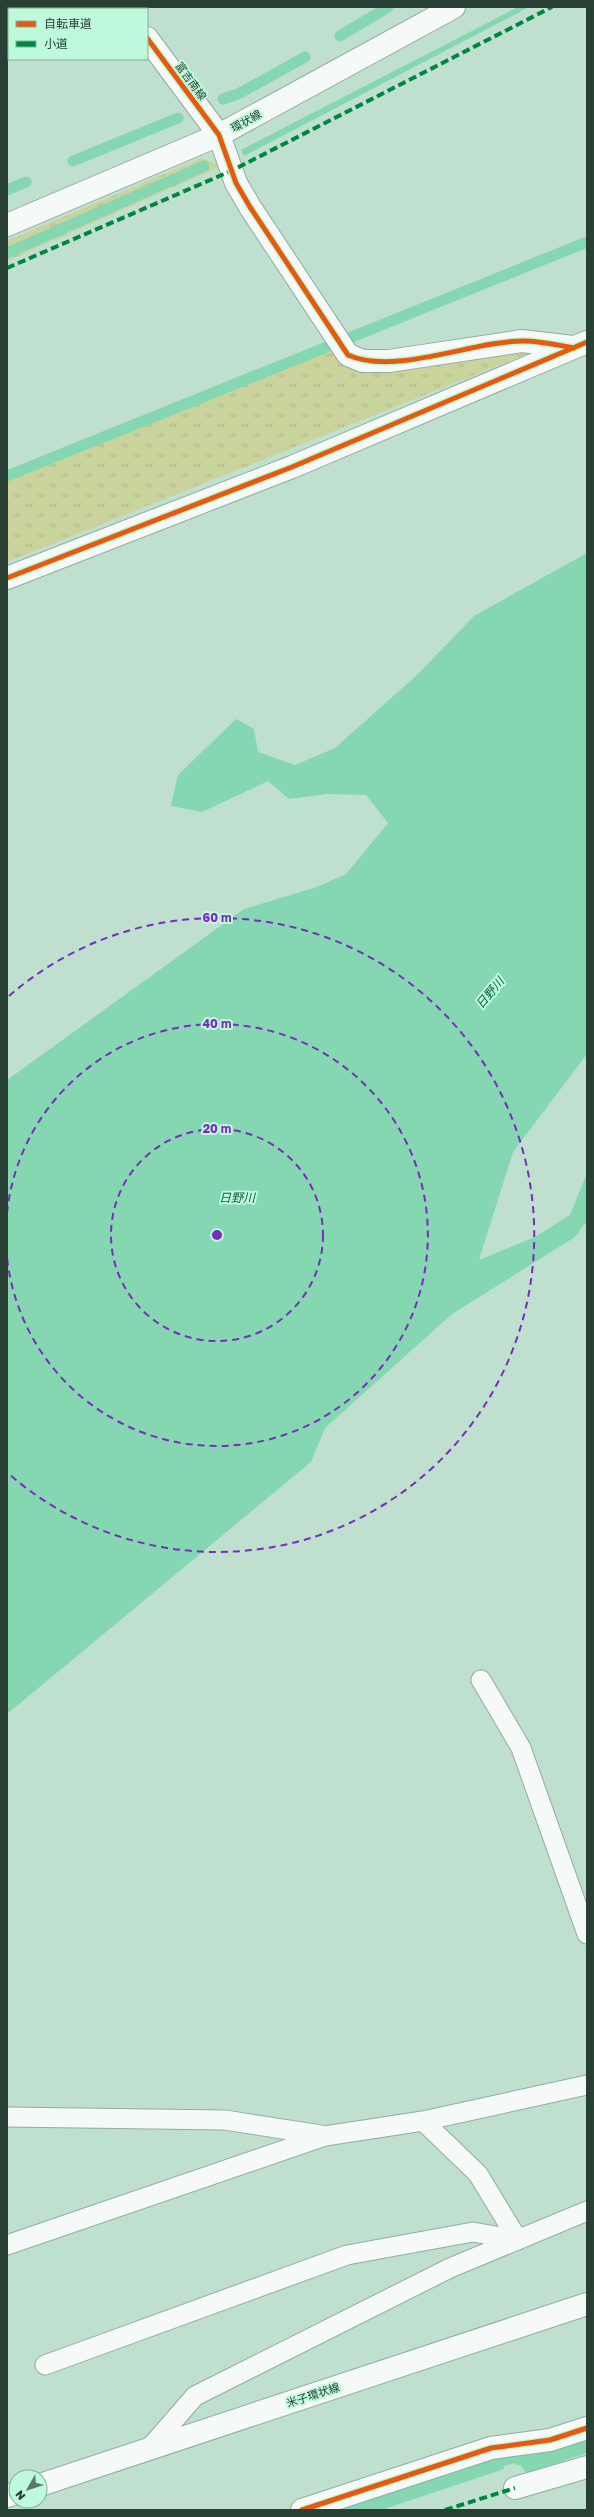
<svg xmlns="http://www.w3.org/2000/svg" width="594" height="2517" font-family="'Golos Text','Noto Sans JP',sans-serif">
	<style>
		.grass { fill: url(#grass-tufts) }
		.water { fill: #84d7b1 }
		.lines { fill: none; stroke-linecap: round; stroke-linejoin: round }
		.stream { stroke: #84d7b1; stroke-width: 11 }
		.lane-casing { stroke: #93aca0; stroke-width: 21 }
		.street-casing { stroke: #93aca0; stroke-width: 24 }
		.secondary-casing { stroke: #93aca0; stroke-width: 24 }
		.lane { stroke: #f5faf8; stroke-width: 19 }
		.street { stroke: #f5faf8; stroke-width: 22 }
		.secondary { stroke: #f5faf8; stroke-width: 22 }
		.quiet { stroke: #00873e; stroke-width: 4; stroke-dasharray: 8 4; stroke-linecap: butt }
		.cycleway-casing { stroke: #bff9dc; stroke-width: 8 }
		.cycleway { stroke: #e8590c; stroke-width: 5 }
		.ring { fill: none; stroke: #7b2cbf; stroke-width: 2; stroke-dasharray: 7 5 }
		.labels { text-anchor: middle; stroke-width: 4; stroke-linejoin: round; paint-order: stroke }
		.street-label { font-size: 11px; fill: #283f33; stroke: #bff9dc }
		.water-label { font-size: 12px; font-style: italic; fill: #085d40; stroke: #bff9dc }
		.centre { fill: #7b2cbf; stroke: #bff9dc; stroke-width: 2 }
		.ring-label { font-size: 12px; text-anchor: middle; font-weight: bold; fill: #7b2cbf; stroke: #bff9dc; stroke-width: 4; stroke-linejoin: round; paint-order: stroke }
	</style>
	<defs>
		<pattern id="grass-tufts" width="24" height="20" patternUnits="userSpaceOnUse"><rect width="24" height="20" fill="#cad39b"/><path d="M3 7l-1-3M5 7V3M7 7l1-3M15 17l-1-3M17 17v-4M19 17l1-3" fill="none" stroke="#aeb686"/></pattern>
	</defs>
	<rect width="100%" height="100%" fill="#bfdfcf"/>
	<!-- grass -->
	<path class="grass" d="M 202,158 L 221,166 L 7,261 L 7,241 Z
		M 521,347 L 527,354 L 7,562 L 7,480 L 335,350 L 348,362 Z"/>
	<!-- water -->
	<path class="water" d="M 518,7 L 529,7 L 244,156 L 241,150 Z
		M 587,553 L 587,1054 L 513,1152 L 479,1260 L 535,1237 L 570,1215 L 587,1173 L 587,1221 L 575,1237 L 452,1314 L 325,1428 L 311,1462 L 7,1714 L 7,1080 L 244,909 L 317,887 L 346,874 L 388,823 L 366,795 L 327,794 L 289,799 L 268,781 L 202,812 L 171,806 L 178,775 L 236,719 L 254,729 L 258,752 L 295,765 L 335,748 L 417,675 L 474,616 Z
		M 587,2446 L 587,2453 L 526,2473 L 520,2465 L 516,2465 L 513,2460 L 523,2456 L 529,2466 Z
		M 503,2463 L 504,2469 L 381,2510 L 361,2510 Z"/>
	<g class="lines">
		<!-- stream -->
		<path class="stream" d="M 340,36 L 388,7
			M 223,99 L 238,94 L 305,57
			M 73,161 L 178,118
			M 7,190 L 26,182
			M 7,253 L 204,166
			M 7,476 L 587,242
			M 352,2510 L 524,2454 L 529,2462 L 587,2443"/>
		<!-- lane casing -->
		<g class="lane-casing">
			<path id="lane" d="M 481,1680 L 521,1748 L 587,1934
				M 7,2117 L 225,2120 L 321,2135
				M 423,2121 L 478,2174 L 518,2240
				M 7,2245 L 325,2136 L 423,2121 L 587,2085
				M 45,2365 L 347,2255 L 473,2232 L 518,2240
				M 148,2450 L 195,2396 L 450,2268 L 587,2211"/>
		</g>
		<!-- street casing -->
		<g class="street-casing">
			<path id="street" d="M 124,7 L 125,9
				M 147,38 L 219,135 L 236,183 L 250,207 L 348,355 L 363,361 L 389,361 L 522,341 L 573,347
				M 7,225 L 219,135 L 454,7
				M 7,578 L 292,467 L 587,342
				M 515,2488 L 587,2467
				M 302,2510 L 491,2448 L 550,2440 L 587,2428"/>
		</g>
		<!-- secondary casing -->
		<g class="secondary-casing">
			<path id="secondary" d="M 40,2485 L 587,2304
				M 7,2496 L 16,2493"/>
		</g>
		<!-- lane -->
		<use href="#lane" class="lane"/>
		<!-- street -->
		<use href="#street" class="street"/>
		<!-- secondary -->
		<use href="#secondary" class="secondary"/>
		<!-- quiet -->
		<path class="quiet" d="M 7,268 L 231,171 L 552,7
			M 445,2510 L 515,2488"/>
		<!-- cycleway casing -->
		<g class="cycleway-casing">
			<path id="cycleway" d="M 147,38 L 219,135 L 236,183 L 250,207 L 348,355 C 395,376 472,341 523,341 C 540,341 558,345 574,348
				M 7,578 L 292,467 L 587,342
				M 302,2510 L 491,2448 L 550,2440 L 587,2428"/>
		</g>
		<!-- cycleway -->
		<use href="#cycleway" class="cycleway"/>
	</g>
	<!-- distance rings -->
	<g class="ring">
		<circle cx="217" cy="1235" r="106"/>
		<path d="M7 1213A211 211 0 1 1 7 1257"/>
		<path d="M9 996A317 317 0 1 1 9 1474"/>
	</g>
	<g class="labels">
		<!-- street labels -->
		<g class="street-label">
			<text transform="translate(191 81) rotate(54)" y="4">富吉南線</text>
			<text transform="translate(246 121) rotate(-29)" y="4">環状線</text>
			<text transform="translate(313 2395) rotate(-18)" y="4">米子環状線</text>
		</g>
		<!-- water labels -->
		<g class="water-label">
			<text transform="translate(490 993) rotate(-50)" y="4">日野川</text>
			<text x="237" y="1202">日野川</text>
		</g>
	</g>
	<circle cx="217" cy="1235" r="6" class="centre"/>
	<g class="ring-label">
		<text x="217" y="922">60 m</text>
		<text x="217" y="1028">40 m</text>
		<text x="217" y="1133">20 m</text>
	</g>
	<!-- border -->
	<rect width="594" height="2517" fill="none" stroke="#283f33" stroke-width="16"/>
	<!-- legend -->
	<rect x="8" y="8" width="140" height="52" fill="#bff9dc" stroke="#83af98"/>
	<rect x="16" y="21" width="20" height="6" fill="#e8590c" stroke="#83af98"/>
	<text x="44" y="28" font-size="12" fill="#283f33">自転車道</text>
	<rect x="16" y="41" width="20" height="6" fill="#00873e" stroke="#83af98"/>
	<text x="44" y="48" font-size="12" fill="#283f33">小道</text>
	<!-- north arrow -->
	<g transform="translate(28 2489) rotate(231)"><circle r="19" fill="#bff9dc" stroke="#83af98"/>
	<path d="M0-3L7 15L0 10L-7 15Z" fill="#5d776a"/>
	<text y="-6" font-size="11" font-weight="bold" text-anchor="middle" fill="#283f33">N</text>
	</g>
</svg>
